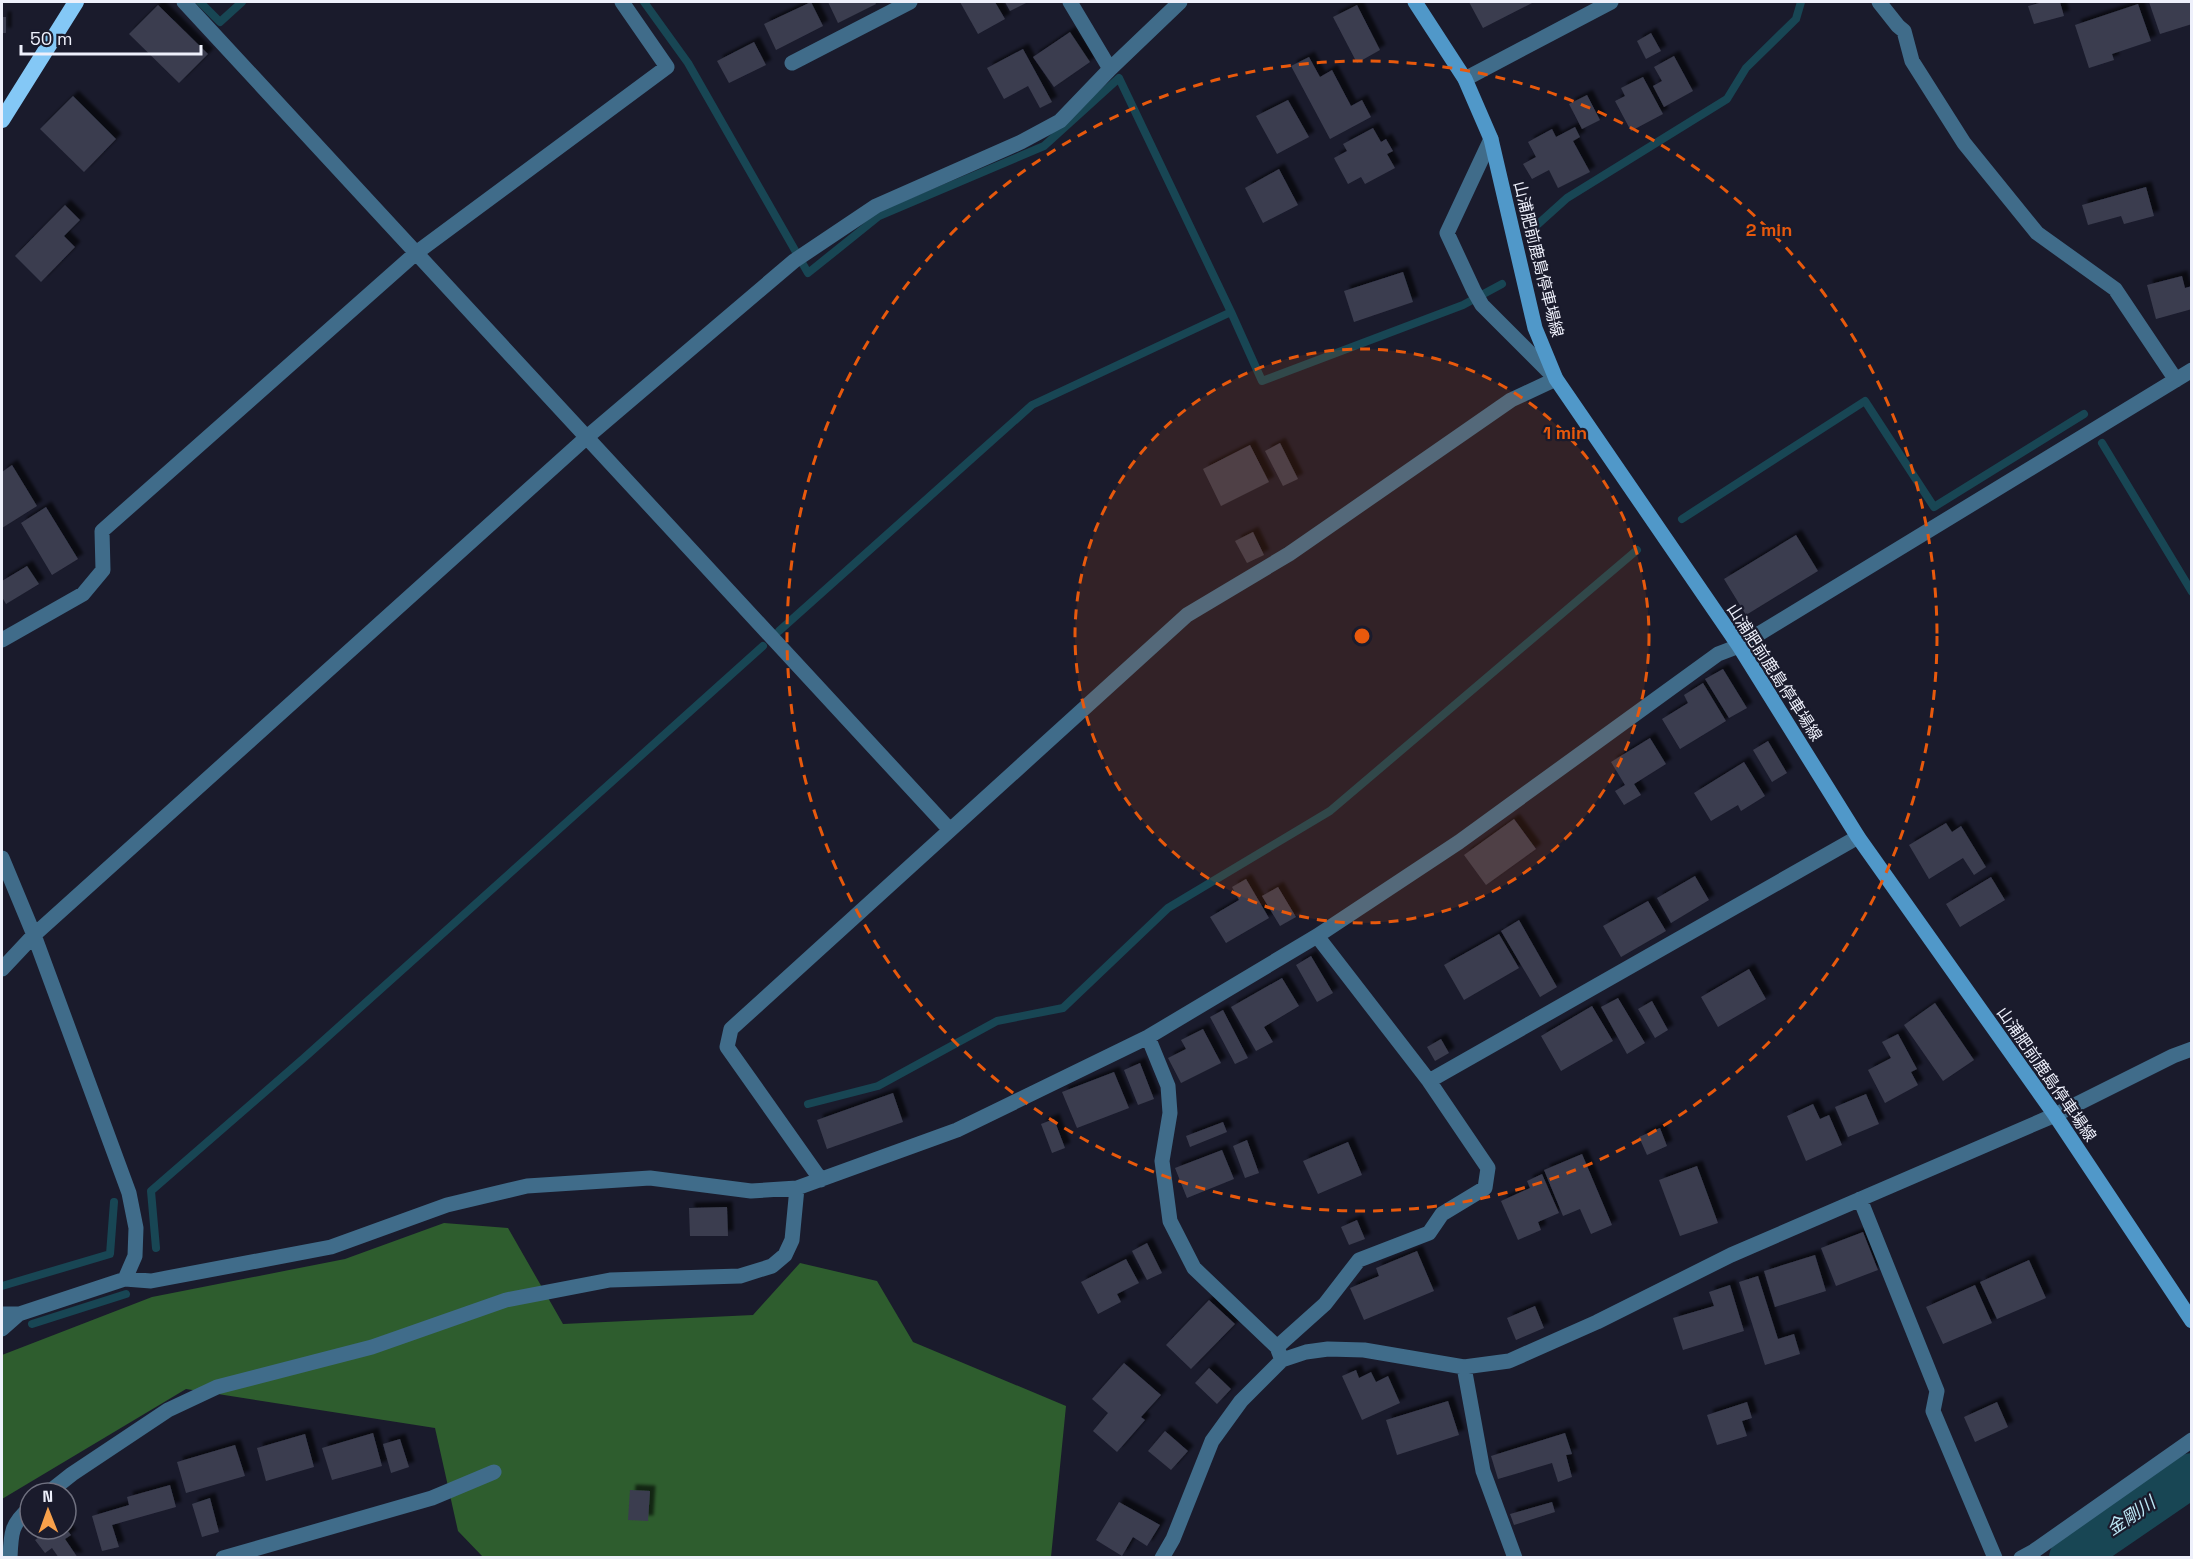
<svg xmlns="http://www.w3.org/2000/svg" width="2193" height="1559" font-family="'Space Grotesk','Noto Sans JP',sans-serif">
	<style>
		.forest { fill: #2e5d2e }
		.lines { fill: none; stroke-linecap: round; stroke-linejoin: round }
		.stream { stroke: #184654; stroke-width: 8 }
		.river { stroke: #184654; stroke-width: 44 }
		.building { fill: #3b3d4f; filter: url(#shadow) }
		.minor { stroke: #406c8a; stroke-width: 15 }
		.secondary { stroke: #5098c9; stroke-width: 15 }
		.trunk { stroke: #84c8f6; stroke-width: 16 }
		.ring { fill: none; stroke: #e8590c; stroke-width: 3; stroke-dasharray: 10 8 }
		.labels { text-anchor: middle; stroke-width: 4.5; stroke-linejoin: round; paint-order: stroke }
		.street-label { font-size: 16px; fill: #eef0fb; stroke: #1a1b2c }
		.water-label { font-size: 18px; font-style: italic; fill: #bde8f6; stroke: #1a1b2c }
		.centre { fill: #e8590c; stroke: #1a1b2c; stroke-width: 3 }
		.ring-label { font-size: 18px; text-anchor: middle; font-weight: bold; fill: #e8590c; stroke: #1a1b2c; stroke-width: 4.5; stroke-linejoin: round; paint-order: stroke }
	</style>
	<defs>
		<filter id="shadow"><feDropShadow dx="5.5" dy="-5.5" stdDeviation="1.5" flood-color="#0009"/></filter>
	</defs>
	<rect width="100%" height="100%" fill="#1a1b2c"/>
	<!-- forest -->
	<path class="forest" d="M 444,1223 L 508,1228 L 563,1324 L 753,1315 L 800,1263 L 877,1281 L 913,1342 L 1066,1406 L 1051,1557 L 483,1557 L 458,1531 L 435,1428 L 186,1389 L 2,1499 L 2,1355 L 152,1297 L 345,1259 Z"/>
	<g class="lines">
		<!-- stream -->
		<path class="stream" d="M 200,2 L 220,22 L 242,2
			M 644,2 L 688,63 L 808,273 L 879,216 L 1044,146 L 1119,78 L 1231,312
			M 1537,225 L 1567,198 L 1727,99 L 1746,68 L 1796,19 L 1801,2
			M 2102,443 L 2192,592
			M 1682,519 L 1865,401 L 1934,507 L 2084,414
			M 779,631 L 1032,405 L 1231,312 L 1262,381 L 1463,305 L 1502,284
			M 808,1104 L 878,1086 L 997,1021 L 1063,1008 L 1168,908 L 1330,811 L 1637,550
			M 156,1248 L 151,1191 L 304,1058 L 763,646
			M 2,1286 L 110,1254 L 114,1202
			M 32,1324 L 126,1294"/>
		<!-- river -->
		<path class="river" d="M 2071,1558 L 2192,1475"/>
	</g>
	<!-- building -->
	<path class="building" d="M 811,2 L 823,26 L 776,50 L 764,24 Z
		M 828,2 L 875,2 L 876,4 L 838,23 Z
		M 960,2 L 995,2 L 1005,19 L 978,34 Z
		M 1005,2 L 1028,2 L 1010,11 Z
		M 1469,2 L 1534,2 L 1483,28 Z
		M 2043,2 L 2060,2 L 2064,16 L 2034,24 L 2028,6 Z
		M 2149,2 L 2192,2 L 2192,24 L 2160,34 Z
		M 2138,4 L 2151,41 L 2112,54 L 2114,60 L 2089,68 L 2075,25 Z
		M 158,5 L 208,54 L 179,83 L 129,34 Z
		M 1357,5 L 1380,50 L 1357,63 L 1333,17 Z
		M 2,17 L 6,17 L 6,33 L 2,33 Z
		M 1070,32 L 1090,62 L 1054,87 L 1033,57 Z
		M 1651,33 L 1661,51 L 1646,59 L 1637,41 Z
		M 754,42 L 766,65 L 729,83 L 717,61 Z
		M 1023,49 L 1052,102 L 1040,108 L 1028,86 L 1004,99 L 987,68 Z
		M 1674,56 L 1693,91 L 1664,107 L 1653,86 L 1662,81 L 1654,67 Z
		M 1309,57 L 1320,77 L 1332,70 L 1351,106 L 1362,100 L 1371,117 L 1330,139 L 1291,66 Z
		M 1643,77 L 1663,114 L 1631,131 L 1615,101 L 1625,96 L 1621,88 Z
		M 1587,95 L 1600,120 L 1582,129 L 1569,104 Z
		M 73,96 L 116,139 L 84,172 L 40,129 Z
		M 1288,100 L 1309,137 L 1277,154 L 1256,116 Z
		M 1575,127 L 1580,137 L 1573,141 L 1590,172 L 1558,188 L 1549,170 L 1532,179 L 1523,164 L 1536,157 L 1528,142 L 1552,129 L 1556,137 Z
		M 1373,128 L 1381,142 L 1386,139 L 1393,151 L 1387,154 L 1395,168 L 1365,184 L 1361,177 L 1348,184 L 1334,158 L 1347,151 L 1343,144 Z
		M 1279,169 L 1298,205 L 1263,223 L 1245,188 Z
		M 2146,187 L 2154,216 L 2124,224 L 2121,216 L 2088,225 L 2082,205 Z
		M 65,205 L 80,220 L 64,236 L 75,247 L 41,282 L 15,256 Z
		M 1403,272 L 1413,302 L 1354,322 L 1344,291 Z
		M 2182,276 L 2185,288 L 2192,286 L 2192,309 L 2156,319 L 2147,285 Z
		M 1280,443 L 1298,479 L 1283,486 L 1265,451 Z
		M 1250,445 L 1269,482 L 1221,506 L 1203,469 Z
		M 12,465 L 37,506 L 2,528 L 2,472 Z
		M 46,507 L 78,559 L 52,575 L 21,523 Z
		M 1253,532 L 1264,555 L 1247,563 L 1235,541 Z
		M 1796,535 L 1818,571 L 1746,615 L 1724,579 Z
		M 27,566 L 39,584 L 6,604 L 2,597 L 2,581 Z
		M 1723,669 L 1747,708 L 1729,718 L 1705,679 Z
		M 1703,683 L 1726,721 L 1680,749 L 1662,719 L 1688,703 L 1684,695 Z
		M 1650,738 L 1666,764 L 1634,784 L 1641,795 L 1624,805 L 1615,791 L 1625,785 L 1611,762 Z
		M 1768,741 L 1787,773 L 1772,782 L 1753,750 Z
		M 1744,762 L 1765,796 L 1741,811 L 1738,805 L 1711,821 L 1694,793 Z
		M 1514,819 L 1536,849 L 1486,885 L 1464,855 Z
		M 1946,823 L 1952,832 L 1961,826 L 1986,867 L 1974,875 L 1963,858 L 1929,879 L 1909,845 Z
		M 1695,876 L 1709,900 L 1671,923 L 1657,898 Z
		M 1991,877 L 2005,900 L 1960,927 L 1946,904 Z
		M 1246,879 L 1269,918 L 1226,943 L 1210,917 L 1239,900 L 1232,887 Z
		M 1278,887 L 1296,917 L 1280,926 L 1262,896 Z
		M 1648,901 L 1666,931 L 1621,957 L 1603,926 Z
		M 1519,920 L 1557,987 L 1540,997 L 1501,931 Z
		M 1499,934 L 1519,968 L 1464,1000 L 1444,965 Z
		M 1311,956 L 1333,993 L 1317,1002 L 1296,965 Z
		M 1749,969 L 1766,999 L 1718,1027 L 1701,997 Z
		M 1282,978 L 1299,1006 L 1264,1027 L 1273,1042 L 1256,1051 L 1231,1007 Z
		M 1618,998 L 1645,1043 L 1627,1054 L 1601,1007 Z
		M 1652,1001 L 1668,1030 L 1655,1038 L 1638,1009 Z
		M 1935,1003 L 1974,1060 L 1943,1081 L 1904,1025 Z
		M 1592,1006 L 1613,1041 L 1561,1071 L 1541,1036 Z
		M 1223,1010 L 1248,1058 L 1235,1064 L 1210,1017 Z
		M 1203,1029 L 1221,1063 L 1181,1083 L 1168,1058 L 1186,1049 L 1181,1040 Z
		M 1898,1034 L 1917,1069 L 1911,1072 L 1918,1085 L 1885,1103 L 1868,1070 L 1891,1058 L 1882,1042 Z
		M 1441,1039 L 1449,1053 L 1435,1061 L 1427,1047 Z
		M 1140,1063 L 1154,1099 L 1138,1105 L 1124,1070 Z
		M 1114,1072 L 1129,1108 L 1077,1128 L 1062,1092 Z
		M 893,1093 L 903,1122 L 827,1149 L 817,1120 Z
		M 1866,1094 L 1879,1124 L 1848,1137 L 1835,1107 Z
		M 1813,1104 L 1820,1119 L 1829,1115 L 1842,1145 L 1806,1161 L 1787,1116 Z
		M 1054,1119 L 1065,1148 L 1052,1153 L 1041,1124 Z
		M 1223,1122 L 1227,1132 L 1190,1147 L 1186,1136 Z
		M 1660,1128 L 1667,1146 L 1647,1155 L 1639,1137 Z
		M 1247,1140 L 1259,1173 L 1245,1178 L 1233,1146 Z
		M 1348,1142 L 1362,1175 L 1318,1194 L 1303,1161 Z
		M 1222,1150 L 1234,1179 L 1187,1198 L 1175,1168 Z
		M 1582,1154 L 1612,1225 L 1591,1234 L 1580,1209 L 1563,1216 L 1544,1170 Z
		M 1697,1166 L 1718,1223 L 1680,1236 L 1659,1180 Z
		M 1542,1174 L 1559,1213 L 1538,1222 L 1541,1230 L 1518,1240 L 1501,1201 L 1530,1188 L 1527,1181 Z
		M 727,1207 L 728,1236 L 690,1236 L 689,1208 Z
		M 1357,1220 L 1365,1239 L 1349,1245 L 1341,1227 Z
		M 1863,1232 L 1878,1270 L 1836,1286 L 1821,1248 Z
		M 1147,1243 L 1162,1273 L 1147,1280 L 1132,1251 Z
		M 1417,1251 L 1434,1291 L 1364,1320 L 1350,1288 L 1379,1276 L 1376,1268 Z
		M 1815,1255 L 1826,1291 L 1775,1307 L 1764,1271 Z
		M 1126,1259 L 1139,1283 L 1117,1294 L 1121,1302 L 1098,1314 L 1081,1282 Z
		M 2029,1260 L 2046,1298 L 1997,1319 L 1980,1282 Z
		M 1758,1276 L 1778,1339 L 1794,1334 L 1800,1354 L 1765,1365 L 1739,1282 Z
		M 1730,1285 L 1744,1331 L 1683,1350 L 1673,1318 L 1714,1306 L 1709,1292 Z
		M 1975,1285 L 1992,1323 L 1943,1344 L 1926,1307 Z
		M 1209,1300 L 1235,1324 L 1191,1369 L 1166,1345 Z
		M 1535,1306 L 1544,1328 L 1516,1340 L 1507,1318 Z
		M 1124,1363 L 1161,1395 L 1141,1417 L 1145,1420 L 1117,1452 L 1093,1431 L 1108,1413 L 1092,1399 Z
		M 1209,1368 L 1231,1389 L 1217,1404 L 1195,1383 Z
		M 1356,1370 L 1359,1378 L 1371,1372 L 1376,1382 L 1388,1376 L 1400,1403 L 1362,1420 L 1342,1376 Z
		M 1448,1401 L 1459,1435 L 1397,1455 L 1386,1420 Z
		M 1747,1402 L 1752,1418 L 1742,1421 L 1747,1436 L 1717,1445 L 1707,1415 Z
		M 1997,1402 L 2008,1427 L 1975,1442 L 1964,1417 Z
		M 1165,1431 L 1188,1451 L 1171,1470 L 1148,1451 Z
		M 373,1433 L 382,1466 L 332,1480 L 322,1448 Z
		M 1565,1433 L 1572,1454 L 1566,1455 L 1572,1477 L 1558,1482 L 1552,1463 L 1498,1479 L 1491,1456 Z
		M 305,1434 L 314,1467 L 266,1481 L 257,1448 Z
		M 400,1439 L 409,1467 L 391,1473 L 383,1444 Z
		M 235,1445 L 245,1476 L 186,1493 L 177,1462 Z
		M 170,1485 L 176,1507 L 112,1525 L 119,1547 L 102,1551 L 92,1516 L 129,1505 L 127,1497 Z
		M 630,1490 L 650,1491 L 648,1521 L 628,1520 Z
		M 210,1498 L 219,1532 L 202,1537 L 192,1504 Z
		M 1119,1502 L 1160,1525 L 1147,1546 L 1133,1537 L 1122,1556 L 1096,1540 Z
		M 1552,1502 L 1555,1512 L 1514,1525 L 1510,1514 Z
		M 50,1529 L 66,1529 L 71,1535 L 65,1539 L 78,1558 L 59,1558 L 52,1548 L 45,1553 L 35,1540 Z"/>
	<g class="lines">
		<!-- minor -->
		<path class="minor" d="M 184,2 L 950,830
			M 1070,2 L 1110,69
			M 1879,2 L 1898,26 L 1904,31 L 1912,61 L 1964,143 L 2037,233 L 2115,289 L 2176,380
			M 792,63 L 910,2
			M 1465,79 L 1611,2
			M 2,640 L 83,594 L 103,570 L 102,531 L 416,253 L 667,67 L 622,2
			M 2,858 L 34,935 L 129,1193 L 136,1228 L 135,1256 L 125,1279
			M 2,969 L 34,935 L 587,437 L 794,261 L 876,206 L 1021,142 L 1060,121 L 1110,69 L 1180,2
			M 1148,1037 L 1168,1086 L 1170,1113 L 1162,1161 L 1170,1221 L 1194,1268 L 1277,1347
			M 1429,1081 L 1858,837
			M 821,1180 L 727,1047 L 731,1029 L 1187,615 L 1289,554 L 1511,400 L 1556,379 L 1482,305 L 1474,291 L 1447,233 L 1491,139
			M 1860,1199 L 1937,1391 L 1933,1411 L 1995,1558
			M 2,1314 L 19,1314 L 125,1279 L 151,1281 L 331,1247 L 447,1205 L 527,1186 L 650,1178 L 751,1191 L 797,1188 L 957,1130 L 1148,1037 L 1317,936 L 1459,842 L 1718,654 L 1739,646 L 2192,370
			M 2,1329 L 19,1314
			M 1282,1360 L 1277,1347 L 1325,1304 L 1359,1260 L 1429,1233 L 1442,1214 L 1485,1188 L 1488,1168 L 1429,1081 L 1317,936
			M 1464,1367 L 1483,1471 L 1515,1558
			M 48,1493 L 72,1474 L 168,1410 L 217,1387 L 372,1347 L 506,1300 L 610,1280 L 740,1276 L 772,1266 L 785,1255 L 792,1240 L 797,1188
			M 10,1558 C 11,1533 11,1524 30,1508
			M 223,1558 L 432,1498 L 494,1472
			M 1162,1558 L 1173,1539 L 1212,1441 L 1241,1401 L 1282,1360 L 1306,1352 L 1328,1349 L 1364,1350 L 1464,1367 L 1509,1361 L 1597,1322 L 1731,1255 L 2055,1115 L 2173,1056 L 2192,1049
			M 2021,1558 L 2034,1551 L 2192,1440"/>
		<!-- secondary -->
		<path class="secondary" d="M 1415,2 L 1465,79 L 1491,139 L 1535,328 L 1556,379 L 1739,646 L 1858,837 L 2055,1115 L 2192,1321"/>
		<!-- trunk -->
		<path class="trunk" d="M 2,120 L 76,2"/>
	</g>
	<!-- distance rings -->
	<circle cx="1362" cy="636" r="287" fill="#e8590c" fill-opacity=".12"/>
	<g class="ring">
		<circle cx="1362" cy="636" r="287"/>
		<circle cx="1362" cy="636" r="575"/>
	</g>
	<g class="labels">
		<!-- street labels -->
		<g class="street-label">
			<text transform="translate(1539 259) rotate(76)" y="6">山浦肥前鹿島停車場線</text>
			<text transform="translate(1775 672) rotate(57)" y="6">山浦肥前鹿島停車場線</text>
			<text transform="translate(2047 1074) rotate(55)" y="6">山浦肥前鹿島停車場線</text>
		</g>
		<!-- water labels -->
		<g class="water-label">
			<text transform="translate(2131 1516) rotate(-34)" y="6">金剛川</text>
		</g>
	</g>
	<circle cx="1362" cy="636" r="9" class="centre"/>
	<g class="ring-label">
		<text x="1769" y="236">2 min</text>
		<text x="1565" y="439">1 min</text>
	</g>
	<!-- border -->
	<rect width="2193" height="1559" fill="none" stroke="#eef0fb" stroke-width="6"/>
	<!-- north arrow -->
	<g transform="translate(48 1511) rotate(359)"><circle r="28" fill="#1a1b2c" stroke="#6f707f" stroke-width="1.5"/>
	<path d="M0-4.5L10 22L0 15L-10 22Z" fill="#f8a14b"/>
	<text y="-9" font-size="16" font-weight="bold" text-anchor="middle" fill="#eef0fb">N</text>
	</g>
	<!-- scale -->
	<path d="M21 45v9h180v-9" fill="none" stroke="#eef0fb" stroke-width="3"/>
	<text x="30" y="45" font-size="18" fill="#eef0fb" stroke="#1a1b2c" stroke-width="4.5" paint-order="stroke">50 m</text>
</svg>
